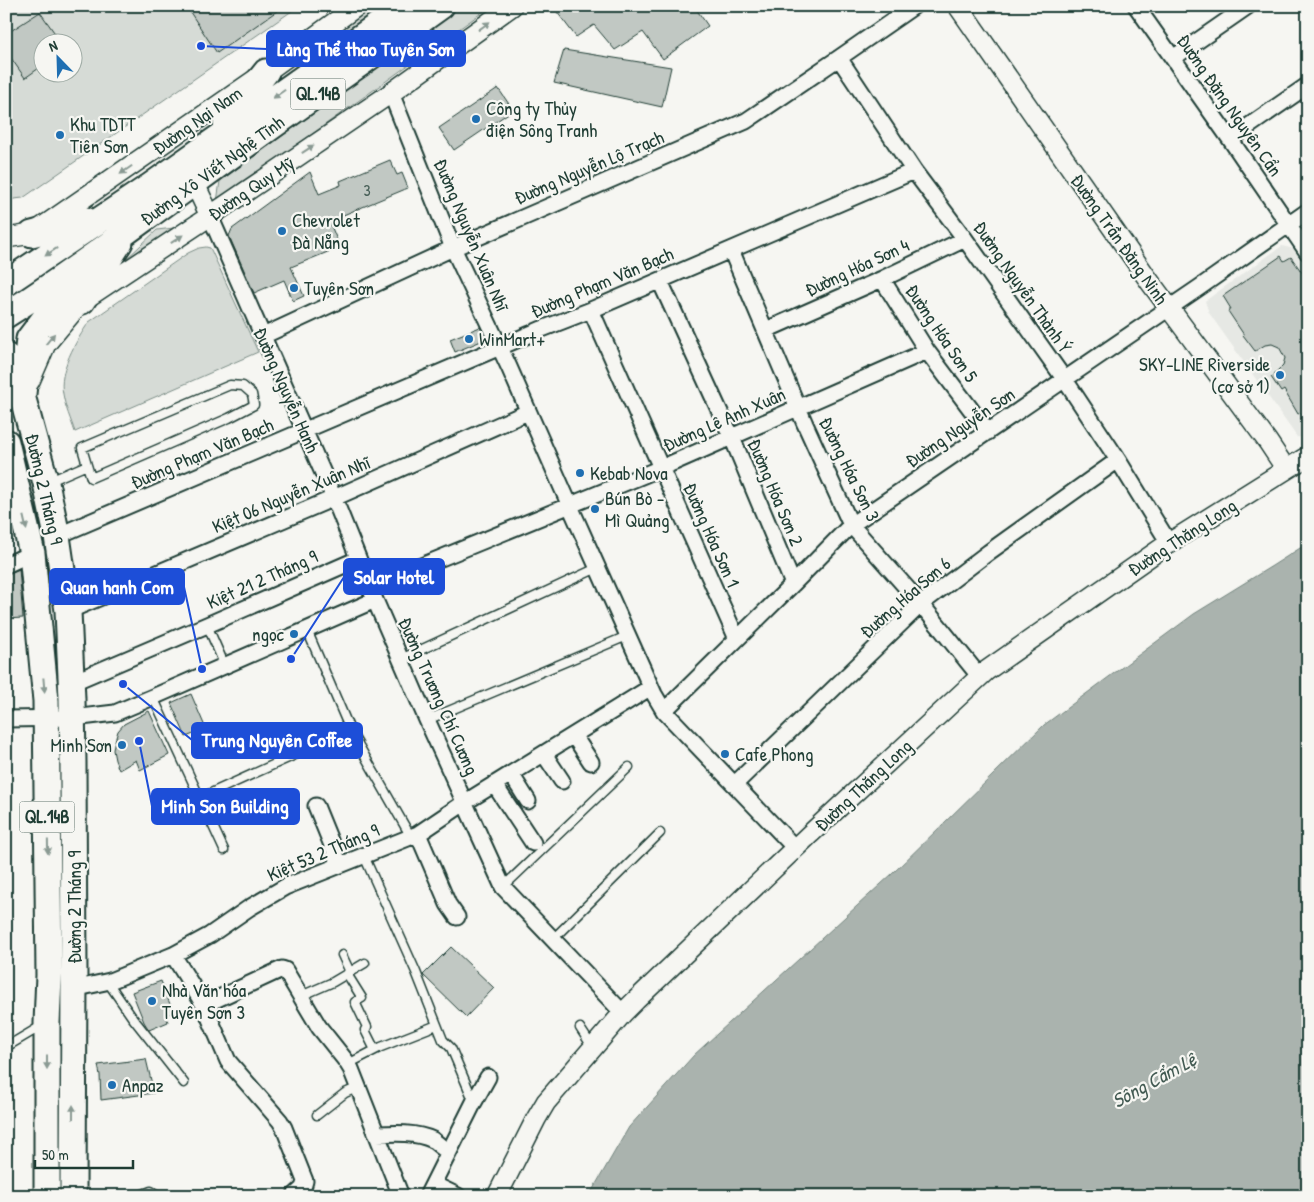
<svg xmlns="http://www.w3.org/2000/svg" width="1314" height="1202" font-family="'Patrick Hand',sans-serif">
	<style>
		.built { fill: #e6e8e4 }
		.green { fill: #d6dbd6; stroke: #7a8c85; fill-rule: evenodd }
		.water { fill: #aab3ae; stroke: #72847d }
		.building { fill: #c1c8c3; stroke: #1f3d34 }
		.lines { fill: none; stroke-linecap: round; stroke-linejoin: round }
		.service-casing { stroke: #1f3d34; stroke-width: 11 }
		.minor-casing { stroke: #1f3d34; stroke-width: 19 }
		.tertiary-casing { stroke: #1f3d34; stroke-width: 22 }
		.trunk-casing { stroke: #1f3d34; stroke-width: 29 }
		.service { stroke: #f6f6f2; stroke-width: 8 }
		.minor { stroke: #f6f6f2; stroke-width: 15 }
		.tertiary { stroke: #f6f6f2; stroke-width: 19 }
		.trunk { stroke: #f6f6f2; stroke-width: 25 }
		.oneway { fill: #8a9a93 }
		.poi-dot { fill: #1f6fb2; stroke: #f6f6f2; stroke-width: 2 }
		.labels { text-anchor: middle; stroke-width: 4.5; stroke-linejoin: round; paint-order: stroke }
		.number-label { font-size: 16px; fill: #486058 }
		.shield { fill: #f6f6f2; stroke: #60746d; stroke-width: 1 }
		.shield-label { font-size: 18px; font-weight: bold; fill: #1f3d34 }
		.street-label { font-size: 19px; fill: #1f3d34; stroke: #f6f6f2 }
		.poi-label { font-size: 19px; fill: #1f3d34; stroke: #f6f6f2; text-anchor: start }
		.water-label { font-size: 20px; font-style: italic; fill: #425a52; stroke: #f6f6f2 }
		.leader { fill: none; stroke: #1d4ed8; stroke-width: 2 }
		.callout-dot { fill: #1d4ed8; stroke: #f6f6f2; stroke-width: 2 }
		.callout { fill: #1d4ed8; stroke: #1d4ed8; stroke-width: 2 }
		.callout-label { font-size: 20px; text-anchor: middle; font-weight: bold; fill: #fff }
	</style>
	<rect width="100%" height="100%" fill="#f6f6f2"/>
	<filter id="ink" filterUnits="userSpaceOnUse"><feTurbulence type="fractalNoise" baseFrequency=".02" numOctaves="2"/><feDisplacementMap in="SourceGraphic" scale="10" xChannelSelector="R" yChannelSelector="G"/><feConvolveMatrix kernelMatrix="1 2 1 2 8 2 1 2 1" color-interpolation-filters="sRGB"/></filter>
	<g filter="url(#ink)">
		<!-- built -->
		<path class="built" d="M 1282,246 L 1294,249 L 1308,270 L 1308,439 L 1297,437 L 1209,313 L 1205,301 Z"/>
		<!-- green -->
		<path class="green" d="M 6,6 L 299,6 L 23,198 L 6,200 ZM 42,42 L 72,42 L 72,72 L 42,72 Z
			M 371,6 L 390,6 L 264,95 L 327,37 Z
			M 462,6 L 491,6 L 217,202 L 220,181 Z
			M 182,227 L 108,276 L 157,230 Z
			M 206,247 L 210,248 L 212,252 L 258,352 L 75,432 C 71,420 65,407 63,394 C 58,371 76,341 89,322 L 188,253 L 199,248 Z"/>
		<!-- water -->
		<path class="water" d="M 1308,543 L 1308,1196 L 589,1196 L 629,1127 L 694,1055 L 892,874 L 1044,725 L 1194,614 L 1272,566 Z"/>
		<!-- building -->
		<path class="building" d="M 186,6 L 284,6 L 217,53 Z
			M 565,6 L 694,6 L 708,26 L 663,59 L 643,32 L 615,50 L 594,25 L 576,37 L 557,12 Z
			M 40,12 L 61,42 L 42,42 L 42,66 L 25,78 L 6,51 L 6,34 Z
			M 564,50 L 671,67 L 662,107 L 554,83 Z
			M 498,88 L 513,110 L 454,150 L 439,128 Z
			M 390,160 L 397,175 L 402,173 L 408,188 L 329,221 L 340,247 L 291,267 L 304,296 L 293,301 L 284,280 L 254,293 L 229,236 L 232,229 L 310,172 L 319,194 L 341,185 L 340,181 Z
			M 1281,256 L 1284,261 L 1291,257 L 1308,281 L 1308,420 L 1301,413 L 1298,414 L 1284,390 L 1281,392 L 1271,377 L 1283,365 L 1285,358 L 1279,347 L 1272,344 L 1265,345 L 1255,351 L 1243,335 L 1244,335 L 1228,311 L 1231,309 L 1223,296 Z
			M 480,327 L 486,339 L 455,352 L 450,339 Z
			M 19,569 L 23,618 L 6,619 L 6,574 Z
			M 191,694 L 206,729 L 186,737 L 171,703 Z
			M 149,711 L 169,755 L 140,770 L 136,760 L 119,770 L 115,760 L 113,750 L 114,744 L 118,731 L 124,724 Z
			M 451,947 L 494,988 L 466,1017 L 423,975 Z
			M 161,981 L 173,1012 L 166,1015 L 168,1022 L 149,1030 L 144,1022 L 132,992 Z
			M 146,1059 L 154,1093 L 101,1100 L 100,1075 L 98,1065 Z"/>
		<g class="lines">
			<!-- service casing -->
			<g class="service-casing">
				<path id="service" d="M 50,481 L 87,465 L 82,448 L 230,385 L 243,386 L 252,394 L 254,405 L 229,418 L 91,478 L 87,465
					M 207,625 L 225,666
					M 307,630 L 350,730 L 411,837
					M 401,659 L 597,568
					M 153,697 L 200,798 L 350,730
					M 427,720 L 627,636
					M 200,798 L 224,850
					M 364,856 L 416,972 L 443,1040 L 451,1048 L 474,1102
					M 503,887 L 629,767
					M 553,939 L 660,833
					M 342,955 L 350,972
					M 347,974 L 362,998 L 355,1002 L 367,1027 L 365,1030 L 375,1050
					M 107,981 L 132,1017 L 184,1083
					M 301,996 L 333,982 L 365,963
					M 580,1028 L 593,1048
					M 6,1047 L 43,1025
					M 348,1064 L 381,1047 L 437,1025
					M 317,1115 L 345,1093 L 359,1087
					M 138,1196 L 151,1191 L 159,1196"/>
			</g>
			<!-- minor casing -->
			<g class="minor-casing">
				<path id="minor" d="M 1136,6 L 1230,139 L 1308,253
					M 839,58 L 914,171 L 965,239 L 1065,380 L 1118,460 L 1169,543
					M 1173,58 L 1248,6
					M 391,93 L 453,248 L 509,367 L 570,506 L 654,694 L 664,711 L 795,848
					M 1230,139 L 1308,85
					M 210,216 L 334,498 L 375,600 L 427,720 L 503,887 L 623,1013
					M 731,250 L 805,424 L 851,525 L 921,604 L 980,677
					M 882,279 L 927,351 L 988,432
					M 660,281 L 736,447 L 793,584
					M 591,310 L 737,639
					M 766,330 L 882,279 L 965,239
					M 263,336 L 453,248 L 746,121 L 839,58 L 914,6
					M 57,536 L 542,329 L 591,310 L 914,171
					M 6,565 L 32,553
					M 370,587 L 661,468 L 927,351
					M 68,611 L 334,498 L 528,412
					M 71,683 L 207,625 L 358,559
					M 664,711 L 793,584 L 851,525 L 1200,287 L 1308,211
					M 6,719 L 73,718 L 115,713 L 153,697 L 375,600
					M 574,736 L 591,762
					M 544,754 L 562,781
					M 511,774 L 528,801
					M 494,784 L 533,843
					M 735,784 L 921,604 L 989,552 L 1118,460
					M 316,806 L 340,865
					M 418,834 L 448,904 L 457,917
					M 173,955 L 204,1005 L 282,969 L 285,970 L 319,1027 L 346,1061 L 351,1069 L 401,1196
					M 73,989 L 110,981 L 173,955 L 210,935 L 249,908 L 285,887 L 418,834 L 464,803 L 651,687
					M 204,1005 L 228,1061 L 280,1121 L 284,1128 L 305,1181 L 303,1188 L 294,1196
					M 377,1134 C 395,1133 416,1132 433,1140 C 438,1144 443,1149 449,1152
					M 433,1184 L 458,1196
					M 427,1196 L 474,1102 L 488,1077"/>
			</g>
			<!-- tertiary casing -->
			<g class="tertiary-casing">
				<path id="tertiary" d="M 958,6 L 1150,282 L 1268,442 L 1286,469
					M 194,182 L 210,216
					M 6,238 L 32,234 L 266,72 L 357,6
					M 30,381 L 46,344 L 82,301 L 210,216 L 391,93 L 512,6
					M 497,1196 L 536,1119 L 546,1102 L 623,1013 L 636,1000 L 809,835 L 986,671 L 1169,543 L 1308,456"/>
			</g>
			<!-- trunk casing -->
			<g class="trunk-casing">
				<path id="trunk" d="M 226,122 L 266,72
					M 32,234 L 86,220
					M 6,283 L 149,187 L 405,6
					M 82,301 L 120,242
					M 6,315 C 71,274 132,227 195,182 C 276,122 359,65 441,6
					M 6,356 L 23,399 L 46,483 L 57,536 L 68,611 L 72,699 L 73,763 L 74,976 L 73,1196
					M 23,394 L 29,339 L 76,277
					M 6,442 L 32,553 L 46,701 L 49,975 L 47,1023 L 47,1196"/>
			</g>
			<!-- service -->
			<use href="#service" class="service"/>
			<!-- minor -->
			<use href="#minor" class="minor"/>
			<!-- tertiary -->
			<use href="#tertiary" class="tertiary"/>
			<!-- trunk -->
			<use href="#trunk" class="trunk"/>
		</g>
		<!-- one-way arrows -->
		<defs><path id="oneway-solid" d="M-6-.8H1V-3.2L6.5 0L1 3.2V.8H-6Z" transform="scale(1.25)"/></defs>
		<g class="oneway">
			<use href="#oneway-solid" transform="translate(484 26) rotate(-36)"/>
			<use href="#oneway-solid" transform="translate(279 94) rotate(145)"/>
			<use href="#oneway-solid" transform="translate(308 149) rotate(-34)"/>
			<use href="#oneway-solid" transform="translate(126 170) rotate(145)"/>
			<use href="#oneway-solid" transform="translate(177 239) rotate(-34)"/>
			<use href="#oneway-solid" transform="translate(51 252) rotate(146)"/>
			<use href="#oneway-solid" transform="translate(50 339) rotate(-51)"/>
			<use href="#oneway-solid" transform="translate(25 523) rotate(77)"/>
			<use href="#oneway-solid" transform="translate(44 685) rotate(85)"/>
			<use href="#oneway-solid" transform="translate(48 847) rotate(89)"/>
			<use href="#oneway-solid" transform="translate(47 1062) rotate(90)"/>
			<use href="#oneway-solid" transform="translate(73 1112) rotate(-90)"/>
		</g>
	</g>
	<!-- markers -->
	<g class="poi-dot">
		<circle cx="476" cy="119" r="5"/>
		<circle cx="60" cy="135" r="5"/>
		<circle cx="282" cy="231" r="5"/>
		<circle cx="294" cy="288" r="5"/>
		<circle cx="469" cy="339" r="5"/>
		<circle cx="1280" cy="375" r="5"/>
		<circle cx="580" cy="473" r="5"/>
		<circle cx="595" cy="509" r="5"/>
		<circle cx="294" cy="634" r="5"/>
		<circle cx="122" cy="745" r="5"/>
		<circle cx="725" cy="754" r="5"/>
		<circle cx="152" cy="1001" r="5"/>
		<circle cx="112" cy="1085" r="5"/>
	</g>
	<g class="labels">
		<!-- number labels -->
		<g class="number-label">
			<text x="367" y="196">3</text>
		</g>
		<!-- shield labels -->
		<g class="shield">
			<rect x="290.5" y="78.5" width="55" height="31" rx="4"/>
			<rect x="19.5" y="801.5" width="55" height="31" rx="4"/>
		</g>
		<g class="shield-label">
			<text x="318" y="100">QL.14B</text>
			<text x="47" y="823">QL.14B</text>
		</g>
		<!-- street labels -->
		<g class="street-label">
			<text transform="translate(1230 105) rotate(55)" y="7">Đường Đặng Nguyên Cẩn</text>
			<text transform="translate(197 120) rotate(-35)" y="7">Đường Nại Nam</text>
			<text transform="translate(589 167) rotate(-23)" y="7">Đường Nguyễn Lộ Trạch</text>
			<text transform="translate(212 170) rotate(-36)" y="7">Đường Xô Viết Nghệ Tĩnh</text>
			<text transform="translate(251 188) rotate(-34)" y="7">Đường Quy Mỹ</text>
			<text transform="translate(472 235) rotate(67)" y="7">Đường Nguyễn Xuân Nhĩ</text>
			<text transform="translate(1120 239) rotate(55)" y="7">Đường Trần Đăng Ninh</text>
			<text transform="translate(857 267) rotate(-25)" y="7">Đường Hóa Sơn 4</text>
			<text transform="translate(602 282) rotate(-23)" y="7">Đường Phạm Văn Bạch</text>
			<text transform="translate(1023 287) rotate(55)" y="7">Đường Nguyễn Thành Ý</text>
			<text transform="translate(942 333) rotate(56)" y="7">Đường Hóa Sơn 5</text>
			<text transform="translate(287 390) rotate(66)" y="7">Đường Nguyễn Hanh</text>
			<text transform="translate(724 419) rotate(-24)" y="7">Đường Lê Anh Xuân</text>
			<text transform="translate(960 427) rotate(-34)" y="7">Đường Nguyễn Sơn</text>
			<text transform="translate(202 453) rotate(-23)" y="7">Đường Phạm Văn Bạch</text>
			<text transform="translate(850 469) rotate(64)" y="7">Đường Hóa Sơn 3</text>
			<text transform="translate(45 489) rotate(77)" y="7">Đường 2 Tháng 9</text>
			<text transform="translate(776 492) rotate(67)" y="7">Đường Hóa Sơn 2</text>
			<text transform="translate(291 494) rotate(-23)" y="7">Kiệt 06 Nguyễn Xuân Nhĩ</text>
			<text transform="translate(712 535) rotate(66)" y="7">Đường Hóa Sơn 1</text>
			<text transform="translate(1182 537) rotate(-33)" y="7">Đường Thăng Long</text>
			<text transform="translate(262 579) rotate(-24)" y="7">Kiệt 21 2 Tháng 9</text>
			<text transform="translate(905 597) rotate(-41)" y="7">Đường Hóa Sơn 6</text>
			<text transform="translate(439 696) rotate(66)" y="7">Đường Trương Chí Cương</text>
			<text transform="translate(863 785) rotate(-43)" y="7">Đường Thăng Long</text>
			<text transform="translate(323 852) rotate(-23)" y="7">Kiệt 53 2 Tháng 9</text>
			<text transform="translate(74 907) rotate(-90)" y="7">Đường 2 Tháng 9</text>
		</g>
		<!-- poi labels -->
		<g class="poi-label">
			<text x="486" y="115">Công ty Thủy<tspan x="486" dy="22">điện Sông Tranh</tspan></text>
			<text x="70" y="131">Khu TDTT<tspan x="70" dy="22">Tiên Sơn</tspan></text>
			<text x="292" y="227">Chevrolet<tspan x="292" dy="22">Đà Nẵng</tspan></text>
			<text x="304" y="295">Tuyên Sơn</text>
			<text x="479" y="346">WinMart+</text>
			<text x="1270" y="371" text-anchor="end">SKY-LINE Riverside<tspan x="1270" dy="22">(cơ sở 1)</tspan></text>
			<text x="590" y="480">Kebab Nova</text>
			<text x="605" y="505">Bún Bò -<tspan x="605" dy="22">Mì Quảng</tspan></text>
			<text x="284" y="641" text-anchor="end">ngọc</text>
			<text x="112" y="752" text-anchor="end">Minh Sơn</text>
			<text x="735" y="761">Cafe Phong</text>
			<text x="162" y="997">Nhà Văn hóa<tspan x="162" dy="22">Tuyên Sơn 3</tspan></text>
			<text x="122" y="1092">Anpaz</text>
		</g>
		<!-- water labels -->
		<g class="water-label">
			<text transform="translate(1154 1080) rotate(-29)" y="7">Sông Cẩm Lệ</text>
		</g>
	</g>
	<!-- callouts -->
	<path class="leader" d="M201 46L267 49M291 659L344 577M202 669L184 587M123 684L192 740M139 741L152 806"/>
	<g class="callout-dot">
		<circle cx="201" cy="46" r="5"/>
		<circle cx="291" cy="659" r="5"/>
		<circle cx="202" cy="669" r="5"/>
		<circle cx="123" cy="684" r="5"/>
		<circle cx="139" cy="741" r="5"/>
	</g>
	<g class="callout">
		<rect x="267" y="31" width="198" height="35" rx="5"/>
		<rect x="344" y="559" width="100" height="35" rx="5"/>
		<rect x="50" y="569" width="134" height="35" rx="5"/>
		<rect x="192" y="723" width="170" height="35" rx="5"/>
		<rect x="152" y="789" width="147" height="35" rx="5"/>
	</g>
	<g class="callout-label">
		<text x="366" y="56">Làng Thể thao Tuyên Sơn</text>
		<text x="394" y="584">Solar Hotel</text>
		<text x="117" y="594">Quan hanh Com</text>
		<text x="277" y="747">Trung Nguyên Coffee</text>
		<text x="225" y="813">Minh Son Building</text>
	</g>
	<!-- margin -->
	<rect width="1314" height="1202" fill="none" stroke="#f6f6f2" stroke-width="25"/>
	<rect x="12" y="12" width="1289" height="1177" fill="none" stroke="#1f3d34" stroke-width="2" filter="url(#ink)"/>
	<!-- north arrow -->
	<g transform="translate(58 58) rotate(337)"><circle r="24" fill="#f6f6f2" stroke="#a0aca6"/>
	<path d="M0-4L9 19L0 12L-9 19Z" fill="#1f6fb2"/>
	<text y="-8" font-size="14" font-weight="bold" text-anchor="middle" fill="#1f3d34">N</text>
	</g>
	<!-- scale -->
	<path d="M35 1160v8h98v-8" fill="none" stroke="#1f3d34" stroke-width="2.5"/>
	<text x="42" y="1160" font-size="15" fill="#1f3d34" stroke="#f6f6f2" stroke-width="4" paint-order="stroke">50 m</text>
</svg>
